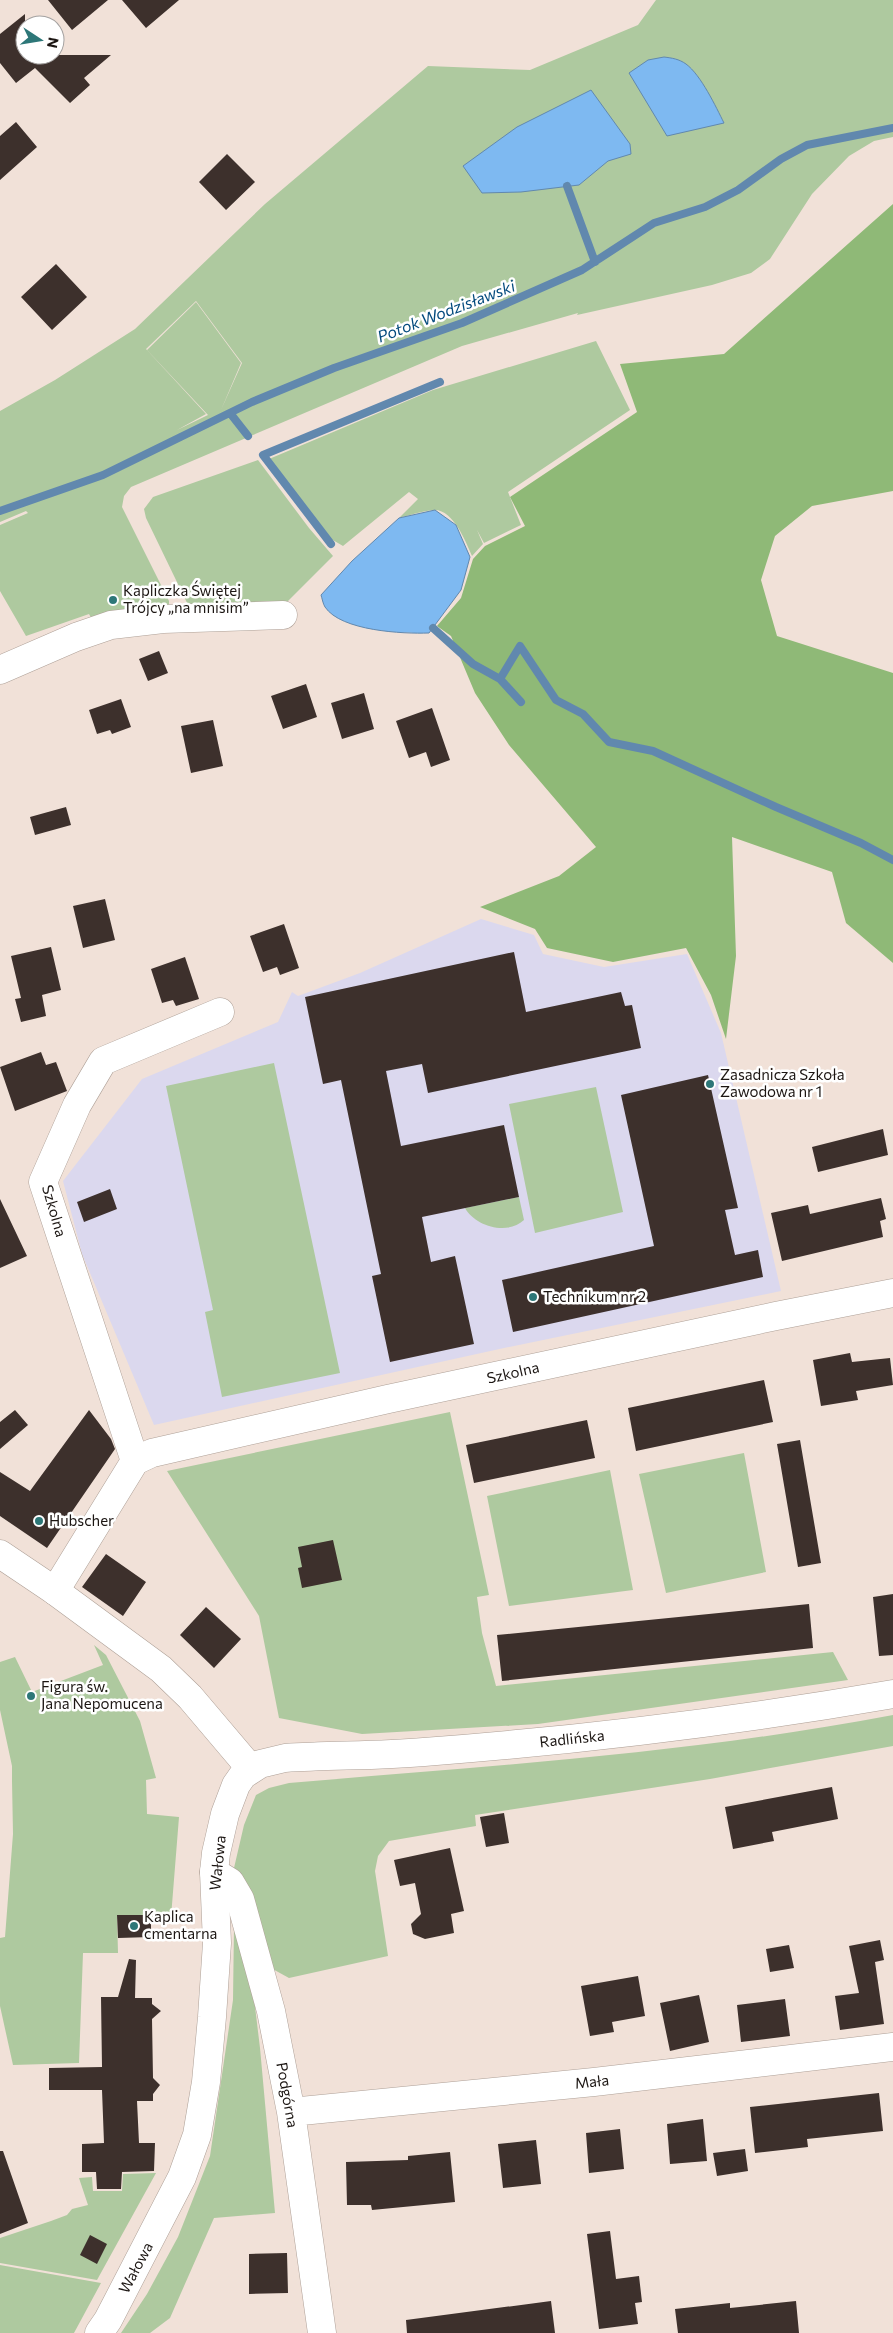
<svg xmlns="http://www.w3.org/2000/svg" width="893" height="2333" font-family="Commissioner,sans-serif">
	<style>
		.education { fill: #dbd8ee }
		.green { fill: #aec99f; fill-rule: evenodd }
		.forest { fill: #8fb977 }
		.water { fill: #7eb9f1; stroke: #6188ae }
		.lines { fill: none; stroke-linecap: round; stroke-linejoin: round }
		.stream { stroke: #6188ae; stroke-width: 8 }
		.building { fill: #3d302c }
		.minor-casing { stroke: #aea097; stroke-width: 29 }
		.tertiary-casing { stroke: #aea097; stroke-width: 29 }
		.minor { stroke: #fff; stroke-width: 28 }
		.tertiary { stroke: #fff; stroke-width: 28 }
		.poi-dot { fill: #2d7778; stroke: #fff; stroke-width: 2 }
		.labels { text-anchor: middle; stroke-width: 5; stroke-linejoin: round; paint-order: stroke }
		.poi-label { font-size: 15px; fill: #1c1613; stroke: #fff; text-anchor: start }
		.street-label { font-size: 15px; fill: #1c1613; stroke: #fff }
		.water-label { font-size: 16px; font-style: italic; fill: #034a7d; stroke: #fff }
	</style>
	<rect width="100%" height="100%" fill="#f1e1d8"/>
	<!-- education -->
	<path class="education" d="M 481,919 L 534,935 L 543,954 L 604,967 L 687,954 L 721,1033 L 781,1291 L 504,1348 L 154,1425 L 82,1254 L 63,1181 L 142,1079 L 278,1022 L 292,992 L 298,996 L 360,973 Z"/>
	<!-- green -->
	<path class="green" d="M 656,0 L 893,0 L 893,137 L 874,141 L 849,156 L 812,194 L 770,259 L 751,273 L 712,285 L 577,315 L 578,313 L 462,346 L 131,487 L 124,496 L 122,507 L 169,601 L 169,606 L 94,623 L 89,614 L 26,636 L 0,591 L 0,525 L 28,513 L 26,511 L 0,522 L 0,411 L 55,380 L 135,329 L 265,204 L 428,66 L 530,70 L 638,25 ZM 196,301 L 242,363 L 221,410 L 241,363 L 196,302 L 147,350 L 208,415 L 177,430 L 206,414 L 146,349 Z
		M 596,341 L 630,410 L 508,492 L 521,525 L 484,543 L 477,530 L 483,544 L 472,556 C 466,542 453,509 434,510 C 422,511 410,515 399,518 L 418,499 L 409,492 L 343,546 L 326,536 L 269,459 L 433,390 Z
		M 258,460 L 309,528 L 333,556 L 285,604 L 190,609 L 146,518 L 144,509 L 153,497 Z
		M 274,1063 L 340,1373 L 222,1397 L 205,1312 L 213,1310 L 166,1086 Z
		M 596,1087 L 623,1212 L 535,1233 L 509,1104 Z
		M 519,1197 L 524,1220 C 507,1236 475,1226 465,1208 Z
		M 450,1412 L 489,1595 L 477,1597 L 482,1633 L 496,1686 L 833,1652 L 848,1680 L 538,1724 L 362,1734 L 279,1718 L 259,1616 L 167,1471 Z
		M 744,1453 L 766,1572 L 666,1593 L 639,1474 Z
		M 610,1470 L 633,1590 L 509,1606 L 487,1496 Z
		M 94,1645 L 106,1655 L 140,1721 L 156,1778 L 146,1780 L 147,1814 L 179,1817 L 171,1917 L 117,1915 L 118,1953 L 83,1953 L 79,2063 L 13,2065 L 0,2006 L 0,1938 L 5,1937 L 13,1834 L 12,1781 L 12,1766 L 0,1710 L 0,1662 L 15,1657 L 32,1692 L 103,1665 Z
		M 893,1715 L 893,1746 L 710,1779 L 475,1815 L 476,1826 L 389,1841 L 378,1856 L 375,1871 L 388,1956 L 289,1978 L 269,1967 L 240,1877 L 234,1868 L 244,1825 L 256,1795 L 269,1788 L 289,1783 C 491,1766 694,1753 893,1715 Z
		M 234,1926 L 253,1990 L 260,2048 L 275,2213 L 214,2218 L 170,2318 L 150,2333 L 121,2333 L 147,2294 L 178,2237 L 210,2156 L 233,2000 Z
		M 156,2173 L 97,2280 L 0,2263 L 0,2238 L 51,2221 L 67,2215 L 72,2209 L 88,2205 L 79,2178 L 92,2177 L 93,2191 L 122,2191 L 123,2174 Z
		M 0,2265 L 101,2283 L 74,2333 L 0,2333 Z"/>
	<!-- forest -->
	<path class="forest" d="M 893,204 L 893,491 L 812,506 L 775,536 L 761,580 L 777,636 L 893,673 L 893,963 L 846,923 L 832,872 L 732,837 L 736,956 L 726,1039 L 711,995 L 686,948 L 613,962 L 547,948 L 535,929 L 480,907 L 559,876 L 596,847 L 509,745 L 475,693 L 451,636 L 437,626 L 461,598 L 473,559 L 485,546 L 525,526 L 510,497 L 637,412 L 620,364 L 724,354 Z"/>
	<!-- water -->
	<path class="water" d="M 664,57 C 672,58 679,59 686,64 C 701,75 716,107 724,123 L 667,136 L 629,73 L 648,60 Z
		M 591,90 L 630,144 L 631,154 L 608,161 L 579,185 L 521,192 L 482,193 L 463,166 L 517,127 Z
		M 435,510 L 456,525 L 470,557 L 461,590 L 429,633 C 403,634 341,631 325,607 C 323,604 322,598 321,595 L 352,561 L 399,518 Z"/>
	<g class="lines">
		<!-- stream -->
		<path class="stream" d="M 567,186 L 595,262
			M 230,413 L 248,436
			M 0,511 L 103,475 L 252,402 L 334,368 L 462,323 L 582,270 L 654,223 L 705,207 L 738,190 L 781,159 L 807,145 L 893,128
			M 331,544 L 263,455 L 440,382
			M 433,628 L 473,664 L 500,679 L 521,702
			M 500,679 L 520,646 L 556,700 L 583,714 L 609,742 L 653,751 L 776,807 L 861,843 L 893,860"/>
	</g>
	<!-- building -->
	<path class="building" d="M 48,0 L 108,0 L 72,30 Z
		M 122,0 L 179,0 L 146,28 Z
		M 25,14 L 25,55 L 111,55 L 84,78 L 90,85 L 70,103 L 35,68 L 16,83 L 0,63 L 0,34 Z
		M 16,122 L 37,147 L 0,180 L 0,136 Z
		M 227,154 L 255,182 L 226,210 L 199,182 Z
		M 56,264 L 87,297 L 52,330 L 21,297 Z
		M 159,651 L 168,673 L 148,681 L 139,659 Z
		M 306,684 L 317,717 L 283,729 L 271,696 Z
		M 364,693 L 374,729 L 342,739 L 331,703 Z
		M 121,699 L 131,727 L 112,734 L 110,730 L 97,734 L 89,710 Z
		M 432,708 L 450,760 L 431,767 L 426,752 L 409,758 L 396,721 Z
		M 213,720 L 223,766 L 191,773 L 181,726 Z
		M 66,807 L 71,825 L 35,835 L 30,817 Z
		M 105,899 L 115,940 L 83,948 L 73,906 Z
		M 284,924 L 299,968 L 280,975 L 277,967 L 263,972 L 250,936 Z
		M 51,947 L 61,990 L 42,995 L 46,1016 L 21,1022 L 15,999 L 21,998 L 11,956 Z
		M 514,952 L 526,1012 L 621,992 L 625,1006 L 632,1005 L 641,1048 L 428,1093 L 422,1064 L 386,1071 L 401,1146 L 504,1125 L 519,1197 L 422,1217 L 431,1262 L 455,1256 L 474,1344 L 390,1362 L 372,1276 L 381,1274 L 341,1080 L 323,1084 L 305,997 Z
		M 185,957 L 199,999 L 176,1006 L 173,1000 L 162,1003 L 151,969 Z
		M 41,1052 L 46,1065 L 56,1062 L 67,1091 L 15,1111 L 0,1067 Z
		M 708,1075 L 738,1208 L 725,1210 L 735,1255 L 758,1250 L 763,1277 L 513,1332 L 502,1280 L 654,1246 L 621,1095 Z
		M 883,1129 L 888,1155 L 818,1172 L 812,1147 Z
		M 110,1189 L 117,1209 L 84,1222 L 77,1202 Z
		M 881,1198 L 886,1219 L 880,1221 L 883,1237 L 782,1261 L 771,1213 L 808,1205 L 810,1214 Z
		M 0,1199 L 27,1256 L 0,1268 Z
		M 850,1353 L 852,1362 L 890,1358 L 893,1385 L 856,1391 L 858,1400 L 821,1406 L 813,1360 Z
		M 764,1380 L 773,1422 L 636,1451 L 628,1408 Z
		M 15,1410 L 28,1425 L 0,1449 L 0,1422 Z
		M 89,1410 L 111,1439 L 115,1449 L 47,1548 L 0,1516 L 0,1472 L 30,1491 Z
		M 587,1420 L 595,1458 L 474,1483 L 466,1445 Z
		M 800,1440 L 821,1563 L 798,1567 L 777,1444 Z
		M 333,1540 L 342,1580 L 302,1588 L 298,1568 L 302,1567 L 298,1547 Z
		M 106,1554 L 146,1582 L 123,1616 L 82,1587 Z
		M 893,1594 L 893,1655 L 879,1656 L 873,1597 Z
		M 809,1604 L 813,1648 L 502,1681 L 497,1635 Z
		M 206,1607 L 241,1639 L 214,1668 L 180,1635 Z
		M 832,1787 L 838,1819 L 772,1832 L 774,1841 L 733,1849 L 725,1807 Z
		M 504,1813 L 509,1843 L 486,1847 L 480,1817 Z
		M 450,1848 L 464,1911 L 451,1914 L 454,1933 L 425,1939 L 413,1934 L 411,1924 L 421,1914 L 415,1883 L 400,1886 L 394,1860 Z
		M 117,1915 L 151,1915 L 151,1937 L 118,1938 Z
		M 880,1940 L 884,1960 L 875,1962 L 884,2024 L 840,2030 L 835,1996 L 859,1993 L 849,1946 Z
		M 789,1945 L 794,1968 L 770,1972 L 766,1949 Z
		M 129,1959 L 136,1960 L 135,1998 L 152,1998 L 152,2004 L 161,2011 L 152,2019 L 153,2078 L 160,2085 L 153,2094 L 153,2101 L 137,2101 L 139,2143 L 155,2143 L 154,2171 L 122,2172 L 121,2189 L 97,2189 L 96,2172 L 82,2172 L 82,2144 L 104,2143 L 102,2090 L 49,2090 L 49,2068 L 102,2067 L 101,1997 L 118,1997 Z
		M 638,1976 L 645,2016 L 612,2022 L 614,2032 L 590,2036 L 581,1986 Z
		M 699,1995 L 709,2042 L 670,2051 L 660,2003 Z
		M 785,1999 L 790,2036 L 741,2042 L 737,2005 Z
		M 879,2093 L 883,2131 L 807,2139 L 808,2147 L 755,2153 L 750,2107 Z
		M 703,2119 L 707,2161 L 670,2164 L 667,2124 Z
		M 620,2129 L 624,2169 L 589,2173 L 586,2133 Z
		M 536,2140 L 541,2184 L 503,2188 L 498,2144 Z
		M 745,2149 L 748,2171 L 717,2176 L 713,2153 Z
		M 0,2151 L 3,2151 L 28,2223 L 0,2234 Z
		M 450,2152 L 455,2202 L 372,2210 L 371,2205 L 347,2205 L 346,2162 L 408,2160 L 408,2156 Z
		M 610,2231 L 616,2279 L 639,2276 L 642,2302 L 635,2303 L 638,2324 L 599,2329 L 587,2234 Z
		M 90,2235 L 107,2244 L 97,2264 L 80,2255 Z
		M 287,2253 L 288,2293 L 249,2294 L 249,2254 Z
		M 551,2301 L 555,2333 L 407,2333 L 406,2320 Z
		M 796,2301 L 799,2333 L 678,2333 L 675,2309 L 730,2303 L 730,2308 Z"/>
	<g class="lines">
		<!-- minor casing -->
		<g class="minor-casing">
			<path id="minor" d="M 0,670 L 76,637 L 111,625 L 163,619 L 283,615
				M 135,1461 L 43,1182 L 77,1105 L 103,1061 L 220,1012
				M 55,1591 L 135,1461 L 152,1453 L 388,1399 L 776,1316 L 893,1293
				M 214,1872 L 230,1882 L 240,1899 L 271,2011 L 291,2112 L 322,2333
				M 291,2112 L 594,2082 L 893,2047"/>
		</g>
		<!-- tertiary casing -->
		<g class="tertiary-casing">
			<path id="tertiary" d="M 0,1554 L 55,1591 L 161,1669 L 190,1697 L 251,1769
				M 99,2333 L 108,2320 L 182,2177 L 197,2135 L 206,2082 L 212,2017 L 217,1943 L 214,1872 L 216,1853 L 225,1814 L 236,1785 L 243,1775 L 260,1764 L 285,1758 C 331,1755 378,1756 424,1752 C 582,1740 738,1721 893,1694"/>
		</g>
		<!-- minor -->
		<use href="#minor" class="minor"/>
		<!-- tertiary -->
		<use href="#tertiary" class="tertiary"/>
	</g>
	<!-- markers -->
	<g class="poi-dot">
		<circle cx="113" cy="600" r="5"/>
		<circle cx="710" cy="1084" r="5"/>
		<circle cx="533" cy="1297" r="5"/>
		<circle cx="39" cy="1521" r="5"/>
		<circle cx="31" cy="1696" r="5"/>
		<circle cx="134" cy="1926" r="5"/>
	</g>
	<g class="labels">
		<!-- poi labels -->
		<g class="poi-label">
			<text x="123" y="596">Kapliczka Świętej<tspan x="123" dy="17">Trójcy „na mnisim”</tspan></text>
			<text x="720" y="1080">Zasadnicza Szkoła<tspan x="720" dy="17">Zawodowa nr 1</tspan></text>
			<text x="543" y="1302">Technikum nr 2</text>
			<text x="49" y="1526">Hubscher</text>
			<text x="41" y="1692">Figura św.<tspan x="41" dy="17">Jana Nepomucena</tspan></text>
			<text x="144" y="1922">Kaplica<tspan x="144" dy="17">cmentarna</tspan></text>
		</g>
		<!-- street labels -->
		<g class="street-label">
			<text transform="translate(54 1211) rotate(74)" y="5">Szkolna</text>
			<text transform="translate(513 1373) rotate(-13)" y="5">Szkolna</text>
			<text transform="translate(572 1739) rotate(-6)" y="5">Radlińska</text>
			<text transform="translate(218 1863) rotate(-84)" y="5">Wałowa</text>
			<text transform="translate(592 2082) rotate(-6)" y="5">Mała</text>
			<text transform="translate(287 2095) rotate(80)" y="5">Podgórna</text>
			<text transform="translate(136 2268) rotate(-62)" y="5">Wałowa</text>
		</g>
		<!-- water labels -->
		<g class="water-label">
			<text transform="translate(446 311) rotate(-21)" y="6">Potok Wodzisławski</text>
		</g>
	</g>
	<!-- north arrow -->
	<g transform="translate(40 40) rotate(102)"><circle r="24" fill="#ffffff" stroke="#a4a2a1"/>
	<path d="M0-4L9 19L0 12L-9 19Z" fill="#2d7778"/>
	<text y="-8" font-size="14" font-weight="bold" text-anchor="middle" fill="#1c1613">N</text>
	</g>
</svg>
